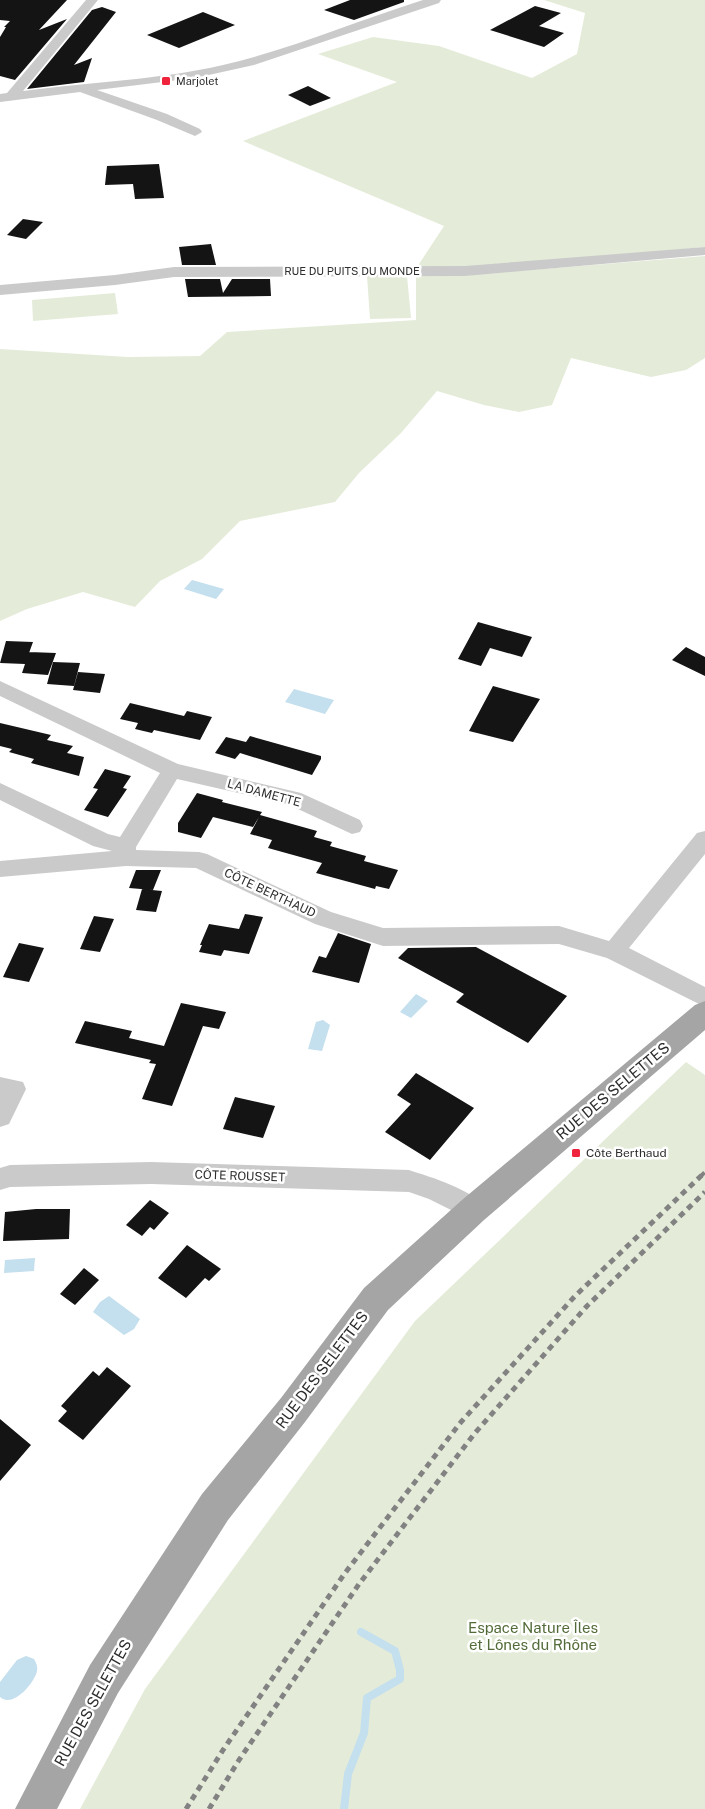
<svg xmlns="http://www.w3.org/2000/svg" width="705" height="1809" font-family="'Public Sans',sans-serif">
	<style>
		.green { fill: #e4ecd9 }
		.water { fill: #c4dfed }
		.lines { fill: none; stroke-linecap: round; stroke-linejoin: round }
		.stream { stroke: #c4dfed; stroke-width: 8 }
		.building { fill: #141414 }
		.minor { fill: #cacaca; fill-rule: evenodd }
		.major { fill: #a5a5a5; fill-rule: evenodd }
		.rail-far1 { stroke: #828282; stroke-width: 4; stroke-dasharray: 5 4; stroke-linecap: butt }
		.rail { stroke: #828282; stroke-width: 5; stroke-dasharray: 6 5; stroke-linecap: butt }
		.poi-dot { fill: #f0233c; stroke: #fff; stroke-width: 2 }
		.labels { text-anchor: middle; stroke-width: 5; stroke-linejoin: round; paint-order: stroke }
		.far-poi-label { font-size: 11px; fill: #2d2d2d; stroke: #fff; text-anchor: start }
		.far-street-label { font-size: 11px; fill: #2d2d2d; stroke: #fff }
		.street-label { font-size: 12px; fill: #2d2d2d; stroke: #fff }
		.poi-label { font-size: 12px; fill: #2d2d2d; stroke: #fff; text-anchor: start }
		.near-street-label { font-size: 15px; fill: #2d2d2d; stroke: #fff }
		.near-park-label { font-size: 15px; fill: #536b38; stroke: #fff }
	</style>
	<rect width="100%" height="100%" fill="#fff"/>
	<!-- green -->
	<path class="green" d="M 544,0 L 705,0 L 705,247 L 465,269 L 419,269 L 419,264 L 444,226 L 243,141 L 397,82 L 318,54 L 373,37 L 439,46 L 532,78 L 577,54 L 585,13 Z
		M 705,256 L 705,358 L 686,370 L 651,377 L 571,358 L 552,405 L 519,412 L 484,405 L 437,391 L 401,433 L 359,473 L 335,502 L 240,521 L 202,559 L 160,581 L 135,607 L 83,592 L 27,609 L 0,621 L 0,349 L 128,357 L 200,356 L 227,332 L 416,320 L 416,275 L 518,271 Z
		M 367,276 L 407,276 L 411,318 L 370,319 Z
		M 115,293 L 118,314 L 33,321 L 32,300 Z
		M 686,1062 L 705,1075 L 705,1809 L 80,1809 L 145,1689 L 415,1321 Z"/>
	<!-- water -->
	<path class="water" d="M 192,580 L 224,589 L 216,599 L 184,589 Z
		M 294,689 L 334,700 L 325,714 L 285,702 Z
		M 416,994 L 428,1001 L 411,1018 L 400,1012 Z
		M 323,1020 L 330,1025 L 322,1051 L 308,1049 L 316,1022 Z
		M 35,1258 L 34,1271 L 4,1273 L 5,1260 Z
		M 109,1296 L 140,1319 L 134,1329 L 124,1335 L 93,1312 L 100,1302 Z
		M 26,1656 L 34,1659 C 36,1663 38,1666 37,1671 C 35,1682 13,1709 0,1697 L 0,1682 L 17,1660 Z"/>
	<g class="lines">
		<!-- stream -->
		<path class="stream" d="M 344,1809 L 348,1774 L 364,1733 L 367,1698 L 400,1679 L 400,1670 L 395,1651 L 361,1632"/>
	</g>
	<!-- building -->
	<path class="building" d="M 0,0 L 67,0 L 39,30 L 67,19 L 15,80 L 0,76 L 0,37 L 6,27 L 4,27 L 10,21 L 0,20 Z
		M 350,0 L 404,0 L 404,2 L 354,20 L 324,10 Z
		M 535,6 L 561,13 L 539,26 L 564,33 L 544,47 L 490,30 Z
		M 102,7 L 116,12 L 74,65 L 92,58 L 84,82 L 27,89 L 92,10 Z
		M 203,12 L 235,25 L 179,48 L 147,35 Z
		M 308,86 L 331,98 L 310,106 L 288,95 Z
		M 159,164 L 164,198 L 135,199 L 133,184 L 105,185 L 107,166 Z
		M 23,219 L 43,222 L 26,239 L 7,235 Z
		M 211,244 L 216,265 L 182,265 L 179,247 Z
		M 185,279 L 220,279 L 223,293 L 232,279 L 270,279 L 271,296 L 188,297 Z
		M 478,622 L 532,637 L 522,657 L 490,648 L 481,666 L 458,659 Z
		M 6,641 L 33,642 L 25,664 L 0,663 Z
		M 686,647 L 705,657 L 705,676 L 672,660 Z
		M 29,652 L 56,653 L 48,675 L 22,673 Z
		M 53,662 L 80,663 L 74,686 L 47,684 Z
		M 78,672 L 105,674 L 100,693 L 73,690 Z
		M 493,686 L 540,699 L 513,742 L 469,731 Z
		M 130,703 L 184,716 L 187,711 L 212,717 L 200,740 L 154,730 L 152,733 L 135,729 L 138,723 L 120,719 Z
		M 0,723 L 51,735 L 47,740 L 73,746 L 67,753 L 84,757 L 79,776 L 31,763 L 34,759 L 9,752 L 12,749 L 0,746 Z
		M 250,736 L 321,756 L 321,759 L 312,775 L 240,753 L 235,759 L 215,753 L 226,737 L 246,742 Z
		M 105,769 L 131,776 L 123,788 L 127,789 L 108,817 L 84,810 L 98,789 L 93,788 Z
		M 197,793 L 223,800 L 222,802 L 262,812 L 260,815 L 317,831 L 314,837 L 332,842 L 330,846 L 366,856 L 364,861 L 398,870 L 389,889 L 376,886 L 375,889 L 316,873 L 322,863 L 268,848 L 272,840 L 250,834 L 259,817 L 253,827 L 213,817 L 201,838 L 178,832 L 178,823 Z
		M 136,870 L 161,870 L 153,890 L 129,888 Z
		M 142,889 L 162,891 L 156,912 L 136,910 Z
		M 245,914 L 263,917 L 249,954 L 224,950 L 221,956 L 199,952 L 202,945 L 200,945 L 209,924 L 239,929 Z
		M 94,916 L 114,919 L 100,952 L 80,949 Z
		M 338,933 L 371,944 L 359,983 L 312,972 L 319,956 L 326,958 Z
		M 19,943 L 44,948 L 29,982 L 3,977 Z
		M 476,947 L 567,996 L 528,1043 L 456,1002 L 464,994 L 398,958 L 408,948 Z
		M 181,1003 L 226,1012 L 219,1029 L 203,1026 L 172,1106 L 142,1099 L 156,1064 L 149,1063 L 151,1060 L 75,1043 L 85,1021 L 132,1031 L 129,1038 L 164,1046 Z
		M 416,1073 L 474,1108 L 430,1160 L 385,1132 L 411,1104 L 397,1095 Z
		M 235,1097 L 275,1106 L 263,1138 L 223,1129 Z
		M 150,1200 L 169,1213 L 154,1230 L 150,1227 L 142,1236 L 126,1225 Z
		M 36,1209 L 70,1209 L 69,1239 L 3,1241 L 5,1212 Z
		M 187,1245 L 221,1269 L 209,1281 L 205,1278 L 186,1298 L 158,1278 Z
		M 84,1268 L 99,1280 L 75,1305 L 60,1294 Z
		M 107,1367 L 131,1386 L 83,1440 L 58,1421 L 67,1411 L 61,1406 L 93,1371 L 99,1376 Z
		M 0,1419 L 31,1445 L 0,1481 Z"/>
	<g class="lines">
		<!-- minor -->
		<path class="minor" d="M 86,0 L 98,0 L 23,91 C 90,82 158,80 223,65 C 292,49 356,21 423,0 L 441,0 L 439,3 L 254,65 L 195,78 L 97,90 L 167,114 L 200,129 L 202,132 L 195,136 L 157,120 L 80,92 L 0,102 L 0,94 L 7,93 Z
			M 705,247 L 705,255 L 465,276 L 174,277 L 115,285 L 0,295 L 0,285 L 115,275 L 174,267 L 465,266 Z
			M 0,681 L 178,764 L 301,793 L 360,820 L 363,826 L 360,832 L 352,834 L 287,804 L 177,779 L 136,847 L 136,850 L 199,852 L 207,854 L 331,912 L 383,928 L 559,926 L 609,941 L 697,833 L 705,831 L 705,854 L 629,948 L 705,987 L 705,1007 L 607,958 L 559,944 L 383,946 L 315,924 L 196,868 L 126,866 L 0,877 L 0,861 L 112,851 L 93,846 L 0,800 L 0,783 L 108,834 L 120,837 L 160,773 L 0,696 Z
			M 0,1077 L 23,1082 L 26,1089 L 9,1124 L 0,1127 Z
			M 151,1162 L 409,1170 C 430,1177 476,1190 486,1210 L 482,1218 L 473,1221 L 429,1199 L 409,1192 L 151,1184 L 10,1187 L 0,1190 L 0,1168 L 10,1165 Z"/>
		<!-- major -->
		<path class="major" d="M 705,1001 L 705,1030 L 484,1220 L 388,1310 L 305,1422 L 228,1520 L 118,1693 L 57,1809 L 15,1809 L 90,1665 L 202,1494 L 281,1398 L 364,1288 L 462,1200 L 695,1005 Z"/>
		<!-- rail-far1 -->
		<path class="rail-far1" d="M 701,1176 L 705,1172"/>
		<!-- rail -->
		<path class="rail" d="M 186,1809 L 223,1750 L 345,1573 L 461,1422 L 575,1296 L 702,1175
			M 209,1809 L 239,1760 L 359,1584 L 475,1433 L 587,1306 L 705,1192"/>
	</g>
	<!-- markers -->
	<g class="poi-dot">
		<rect x="161" y="76" width="10" height="10" rx="2.5"/>
		<rect x="571" y="1148" width="10" height="10" rx="2.5"/>
	</g>
	<g class="labels">
		<!-- far-poi labels -->
		<g class="far-poi-label">
			<text x="176" y="85">Marjolet</text>
		</g>
		<!-- far-street labels -->
		<g class="far-street-label">
			<text x="352" y="275">RUE DU PUITS DU MONDE</text>
		</g>
		<!-- street labels -->
		<g class="street-label">
			<text transform="translate(264 793) rotate(15)" y="4">LA DAMETTE</text>
			<text transform="translate(270 893) rotate(25)" y="4">CÔTE BERTHAUD</text>
			<text transform="translate(240 1176) rotate(2)" y="4">CÔTE ROUSSET</text>
		</g>
		<!-- poi labels -->
		<g class="poi-label">
			<text x="586" y="1157">Côte Berthaud</text>
		</g>
		<!-- near-street labels -->
		<g class="near-street-label">
			<text transform="translate(613 1091) rotate(-40)" y="5">RUE DES SELETTES</text>
			<text transform="translate(322 1370) rotate(-53)" y="5">RUE DES SELETTES</text>
			<text transform="translate(93 1703) rotate(-61)" y="5">RUE DES SELETTES</text>
		</g>
		<!-- near-park labels -->
		<g class="near-park-label">
			<text x="533" y="1633">Espace Nature Îles<tspan x="533" dy="17">et Lônes du Rhône</tspan></text>
		</g>
	</g>
</svg>
